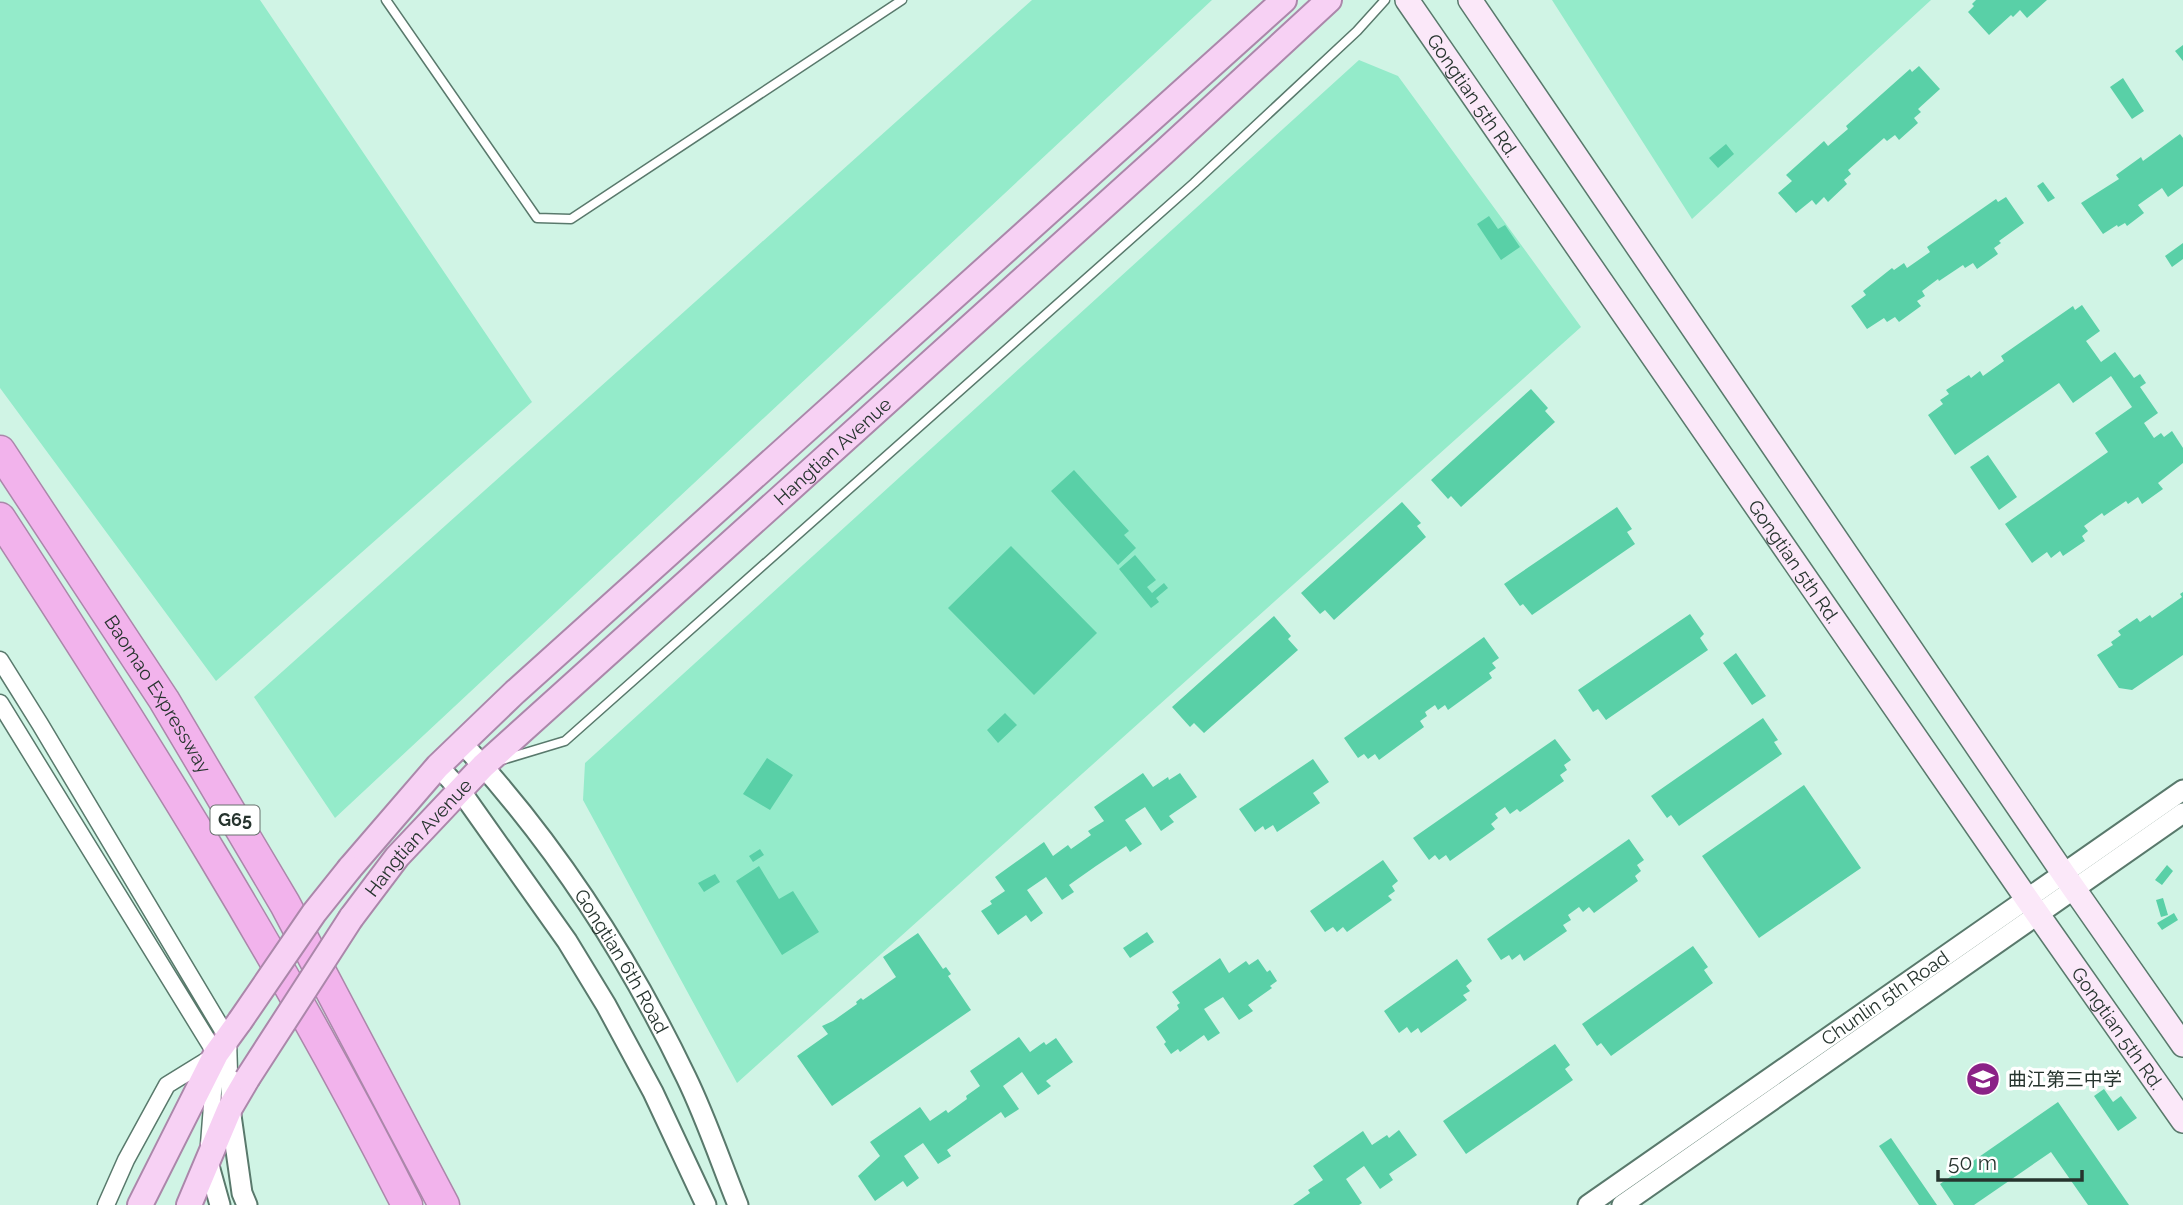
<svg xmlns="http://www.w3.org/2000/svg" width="2183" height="1205" font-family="Raleway,'Noto Sans SC',sans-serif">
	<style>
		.green { fill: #94ebca }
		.building { fill: #59d0a7 }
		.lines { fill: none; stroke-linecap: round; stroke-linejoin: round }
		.service-casing { stroke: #59796c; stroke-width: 11 }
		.minor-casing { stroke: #59796c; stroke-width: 19 }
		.tertiary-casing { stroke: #59796c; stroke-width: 23 }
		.secondary-casing { stroke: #59796c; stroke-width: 26 }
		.primary-casing { stroke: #ab87aa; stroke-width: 28 }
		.motorway-casing { stroke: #ab87aa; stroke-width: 33 }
		.service { stroke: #fff; stroke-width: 8 }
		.minor { stroke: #fff; stroke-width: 16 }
		.tertiary { stroke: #fff; stroke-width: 19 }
		.secondary { stroke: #fbe8f9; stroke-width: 23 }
		.primary { stroke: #f7d1f4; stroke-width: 24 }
		.motorway { stroke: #f2b3ec; stroke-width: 30 }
		.primary-bridge-casing { stroke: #ab87aa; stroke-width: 28; stroke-linecap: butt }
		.primary-bridge { stroke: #f7d1f4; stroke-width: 24 }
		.labels { text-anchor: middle; stroke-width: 7; stroke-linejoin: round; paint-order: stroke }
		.shield { fill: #fff; stroke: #67716d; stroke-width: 2 }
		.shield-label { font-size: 18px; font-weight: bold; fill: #26342e }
		.street-label { font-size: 19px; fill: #26342e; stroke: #fff }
		.poi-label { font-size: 19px; fill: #26342e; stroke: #fff; text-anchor: start }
	</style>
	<rect width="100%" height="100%" fill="#d0f4e5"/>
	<!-- green -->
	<path class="green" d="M 0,0 L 260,0 L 532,402 L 216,681 L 0,388 Z
		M 1032,0 L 1212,0 L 335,818 L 254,697 Z
		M 1552,0 L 1931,0 L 1692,219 Z
		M 1359,60 L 1398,76 L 1581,327 L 737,1083 L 583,800 L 585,763 Z"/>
	<!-- building -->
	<path class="building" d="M 1976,0 L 2047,0 L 2027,18 L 2020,10 L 2013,17 L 2011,15 L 1989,35 L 1968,12 L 1974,6 L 1972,4 Z
		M 2183,45 L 2183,61 L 2175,51 Z
		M 1919,66 L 1940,89 L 1918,109 L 1921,112 L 1914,118 L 1918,123 L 1899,140 L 1895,135 L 1887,141 L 1884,138 L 1848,170 L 1851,174 L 1844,180 L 1847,184 L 1828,202 L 1824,197 L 1816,205 L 1812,200 L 1796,213 L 1778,193 L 1792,181 L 1786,175 L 1824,141 L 1828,146 L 1848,129 L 1846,126 L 1910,69 L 1912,72 Z
		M 2123,78 L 2144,111 L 2132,119 L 2110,87 Z
		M 2180,134 L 2183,138 L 2183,186 L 2168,197 L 2162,188 L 2138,205 L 2144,213 L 2127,226 L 2125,223 L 2118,227 L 2117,225 L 2103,234 L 2081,203 L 2119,179 L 2116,175 L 2141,157 L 2143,161 Z
		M 1726,144 L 1734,154 L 1718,168 L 1709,158 Z
		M 2043,182 L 2055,198 L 2048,202 L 2037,186 Z
		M 2006,197 L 2024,223 L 1999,241 L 2001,243 L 1994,248 L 1998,254 L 1977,269 L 1973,263 L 1965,268 L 1963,265 L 1939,281 L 1938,279 L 1922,291 L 1925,296 L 1917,301 L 1921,306 L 1899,322 L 1895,317 L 1887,322 L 1884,318 L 1867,329 L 1851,306 L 1866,295 L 1863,291 L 1892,268 L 1894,270 L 1904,263 L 1907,268 L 1930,252 L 1927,247 L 1996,199 L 1998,202 Z
		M 1489,216 L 1498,229 L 1505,225 L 1520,247 L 1501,260 L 1477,224 Z
		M 2183,243 L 2183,259 L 2172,267 L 2165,256 Z
		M 2082,305 L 2100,331 L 2086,341 L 2101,362 L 2115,352 L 2134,378 L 2140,374 L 2146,383 L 2140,387 L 2158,413 L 2144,423 L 2154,438 L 2161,433 L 2164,437 L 2172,431 L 2183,448 L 2183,463 L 2158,483 L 2163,489 L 2142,504 L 2138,497 L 2128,504 L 2126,501 L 2104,516 L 2102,513 L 2084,526 L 2088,531 L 2082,536 L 2085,541 L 2063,556 L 2060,551 L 2051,558 L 2047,552 L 2032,563 L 2005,524 L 2108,452 L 2095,433 L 2132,407 L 2111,376 L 2073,403 L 2059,383 L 1955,455 L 1928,415 L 1943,404 L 1940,400 L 1949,394 L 1946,390 L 1969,375 L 1971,378 L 1980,371 L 1983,376 L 2004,361 L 2001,356 L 2073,306 L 2075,310 Z
		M 1531,389 L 1548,408 L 1545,411 L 1555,422 L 1461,507 L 1451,496 L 1448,499 L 1431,480 Z
		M 1988,455 L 2017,497 L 1999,510 L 1970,467 Z
		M 1074,470 L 1129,531 L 1124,535 L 1136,548 L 1118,565 L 1051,491 Z
		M 1402,502 L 1421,523 L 1417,526 L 1426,537 L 1334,620 L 1325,610 L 1320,614 L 1301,593 Z
		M 1617,507 L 1632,529 L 1627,532 L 1635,544 L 1532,615 L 1523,604 L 1520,606 L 1504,584 Z
		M 1011,546 L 1097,633 L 1034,695 L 948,608 Z
		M 1135,555 L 1156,580 L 1147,587 L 1152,593 L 1164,583 L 1168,588 L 1156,598 L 1159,602 L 1151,608 L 1119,569 Z
		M 2183,592 L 2183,655 L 2132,690 L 2119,688 L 2097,655 L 2113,645 L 2111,642 L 2121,635 L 2118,631 L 2137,618 L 2140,622 L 2150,615 L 2152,618 L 2182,597 L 2180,594 Z
		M 1690,614 L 1704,634 L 1700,638 L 1708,650 L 1606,720 L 1598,709 L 1593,712 L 1578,690 Z
		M 1274,616 L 1291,636 L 1288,639 L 1298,650 L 1204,733 L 1194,723 L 1190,727 L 1172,707 Z
		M 1484,637 L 1499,658 L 1492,663 L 1496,668 L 1489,673 L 1492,678 L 1448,710 L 1445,705 L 1438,710 L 1435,705 L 1425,712 L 1427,716 L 1420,721 L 1424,727 L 1379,760 L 1375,754 L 1368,759 L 1364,754 L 1358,758 L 1344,738 Z
		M 1736,653 L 1766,696 L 1752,705 L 1723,663 Z
		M 1005,713 L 1017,725 L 998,743 L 987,730 Z
		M 1763,718 L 1778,740 L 1774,742 L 1782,754 L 1679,826 L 1671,815 L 1667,818 L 1651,796 Z
		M 1555,739 L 1571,760 L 1564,765 L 1567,770 L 1560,775 L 1564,781 L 1520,812 L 1517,809 L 1510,814 L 1505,807 L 1495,814 L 1498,818 L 1491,824 L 1495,829 L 1450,861 L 1446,855 L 1439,860 L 1435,855 L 1429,860 L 1413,838 Z
		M 767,758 L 793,775 L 770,810 L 743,794 Z
		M 1313,759 L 1329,782 L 1313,793 L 1320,803 L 1277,832 L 1273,825 L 1265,830 L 1263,826 L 1255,832 L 1239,809 Z
		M 1143,773 L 1153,787 L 1168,777 L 1169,780 L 1180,773 L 1197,797 L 1169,816 L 1174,822 L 1161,831 L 1145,807 L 1125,820 L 1142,844 L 1130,852 L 1126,846 L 1096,866 L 1069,885 L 1074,892 L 1062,900 L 1046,877 L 1027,890 L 1043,913 L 1031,922 L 1026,915 L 998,935 L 981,911 L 992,904 L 990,901 L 1005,891 L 995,877 L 1044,842 L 1053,856 L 1068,845 L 1071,849 L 1091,835 L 1088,831 L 1104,821 L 1094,807 Z
		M 1804,785 L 1861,868 L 1759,938 L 1702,856 Z
		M 1629,839 L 1644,860 L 1637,865 L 1641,871 L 1635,876 L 1638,881 L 1594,913 L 1589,907 L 1583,912 L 1579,907 L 1568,915 L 1571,920 L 1563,925 L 1567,931 L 1524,961 L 1520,954 L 1512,960 L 1509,955 L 1501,960 L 1487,939 Z
		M 760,849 L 764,855 L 753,862 L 749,856 Z
		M 1383,860 L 1398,881 L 1392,886 L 1395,891 L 1388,896 L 1392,900 L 1347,932 L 1343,927 L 1337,932 L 1333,927 L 1325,932 L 1310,911 Z
		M 2167,865 L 2173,871 L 2162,885 L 2155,880 Z
		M 759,866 L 779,899 L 793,891 L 819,932 L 782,955 L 736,881 Z
		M 715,874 L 720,882 L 704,892 L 698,883 Z
		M 2163,898 L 2168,915 L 2161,917 L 2156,900 Z
		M 2174,913 L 2178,920 L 2162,930 L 2157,923 Z
		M 1147,932 L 1154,942 L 1130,958 L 1123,948 Z
		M 918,933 L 943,969 L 946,967 L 951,974 L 948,976 L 971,1010 L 832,1106 L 797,1056 L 828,1034 L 822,1026 L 833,1021 L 857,1004 L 856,1002 L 861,998 L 863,1000 L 896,977 L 883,957 Z
		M 1693,946 L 1708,967 L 1704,970 L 1713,983 L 1611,1056 L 1601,1043 L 1597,1046 L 1582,1024 Z
		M 1220,958 L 1229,973 L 1246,961 L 1249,965 L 1258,959 L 1267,972 L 1270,970 L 1277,981 L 1270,986 L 1272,988 L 1248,1005 L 1253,1011 L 1239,1020 L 1223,997 L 1204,1009 L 1220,1033 L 1208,1041 L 1204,1035 L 1180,1052 L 1178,1049 L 1171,1054 L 1164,1044 L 1166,1042 L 1156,1027 L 1179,1009 L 1177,1005 L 1180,1003 L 1172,992 Z
		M 1457,959 L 1472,981 L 1466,986 L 1470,991 L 1463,995 L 1467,1000 L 1421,1033 L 1418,1028 L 1411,1033 L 1407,1027 L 1399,1033 L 1384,1011 Z
		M 1019,1037 L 1030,1052 L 1044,1042 L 1046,1045 L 1056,1038 L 1073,1062 L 1046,1081 L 1051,1086 L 1038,1095 L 1022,1072 L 1003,1086 L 1019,1109 L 1005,1118 L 1001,1112 L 947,1150 L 951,1156 L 938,1164 L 923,1143 L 904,1156 L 919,1178 L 907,1187 L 903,1181 L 875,1201 L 858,1176 L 880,1156 L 870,1142 L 920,1107 L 930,1121 L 946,1110 L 948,1113 L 967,1099 L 966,1096 L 980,1086 L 970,1071 Z
		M 1555,1044 L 1570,1065 L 1565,1069 L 1573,1080 L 1466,1154 L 1443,1121 Z
		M 2104,1089 L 2113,1102 L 2121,1096 L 2137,1118 L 2118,1131 L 2094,1096 Z
		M 2058,1102 L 2129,1205 L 2088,1205 L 2051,1152 L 1974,1205 L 1954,1205 L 1940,1184 Z
		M 1399,1130 L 1417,1155 L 1389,1174 L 1393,1180 L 1380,1189 L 1364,1166 L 1346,1179 L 1362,1203 L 1359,1205 L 1293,1205 L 1310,1193 L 1308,1190 L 1323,1180 L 1313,1166 L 1363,1131 L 1372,1145 L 1387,1135 L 1389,1138 Z
		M 1891,1138 L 1937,1205 L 1919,1205 L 1879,1146 Z"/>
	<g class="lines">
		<!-- service casing -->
		<g class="service-casing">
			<path id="service" d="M 386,0 L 537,218 L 571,219 L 902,0
				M 502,760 L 565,741 L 1194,183 L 1357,31 L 1385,0"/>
		</g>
		<!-- minor casing -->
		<g class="minor-casing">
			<path id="minor" d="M 0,660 L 40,724 L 228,1039 L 230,1105
				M 0,703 L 216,1054 L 209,1144
				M 106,1205 L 126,1160 L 167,1085 L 214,1056"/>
		</g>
		<!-- tertiary casing -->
		<g class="tertiary-casing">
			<g id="tertiary">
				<path id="s1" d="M 462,743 C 553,841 628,956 686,1077 C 706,1118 721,1163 738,1205"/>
				<path d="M 438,766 L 460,790 L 567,941 L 606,1005 L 653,1092 L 706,1205"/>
				<path d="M 230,1108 L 242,1193 L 247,1205"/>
				<path d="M 208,1162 L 220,1205"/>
				<path id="s2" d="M 1588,1205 L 2183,790"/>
				<path d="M 1622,1205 L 2183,813"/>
			</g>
		</g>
		<!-- secondary casing -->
		<g class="secondary-casing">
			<g id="secondary">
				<path id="s3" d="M 1407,0 L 2027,899 L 2183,1121"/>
				<path d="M 1470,0 L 2063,873 L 2183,1045"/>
			</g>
		</g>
		<!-- primary casing -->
		<g class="primary-casing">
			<g id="primary">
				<path d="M 350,868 L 438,766 L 515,692 L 1284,0"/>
				<path id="s4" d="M 351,918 L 397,857 L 483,766 L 1163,153 L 1329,0"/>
				<path d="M 140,1205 L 216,1054 L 240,1021"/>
				<path d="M 189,1205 L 230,1108 L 247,1079"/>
			</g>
		</g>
		<!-- motorway casing -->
		<g class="motorway-casing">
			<g id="motorway">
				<path id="s5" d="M 0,451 L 164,700 L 285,904 L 444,1205"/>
				<path d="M 0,518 C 145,741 287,967 407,1205"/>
			</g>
		</g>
		<!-- service -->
		<use href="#service" class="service"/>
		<!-- minor -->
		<use href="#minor" class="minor"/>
		<!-- tertiary -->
		<use href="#tertiary" class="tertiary"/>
		<!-- secondary -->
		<use href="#secondary" class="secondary"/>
		<!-- primary -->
		<use href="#primary" class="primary"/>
		<!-- motorway -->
		<use href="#motorway" class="motorway"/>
		<!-- primary-bridge casing -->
		<g class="primary-bridge-casing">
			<path id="primary-bridge" d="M 240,1021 L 314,913 L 350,868
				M 247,1079 L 351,918"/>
		</g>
		<!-- primary-bridge -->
		<use href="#primary-bridge" class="primary-bridge"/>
	</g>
	<!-- icons -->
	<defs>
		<g id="school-disc" transform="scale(1.75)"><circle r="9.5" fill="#8b2287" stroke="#fff"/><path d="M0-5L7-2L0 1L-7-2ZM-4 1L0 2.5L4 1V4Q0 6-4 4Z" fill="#fff"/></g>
	</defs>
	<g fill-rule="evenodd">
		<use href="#school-disc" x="1983" y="1079"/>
	</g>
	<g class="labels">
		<!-- shield labels -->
		<rect class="shield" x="210.5" y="805.5" width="49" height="29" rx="5"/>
		<g class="shield-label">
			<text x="235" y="826">G65</text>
		</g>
		<!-- street labels -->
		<g class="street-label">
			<text dy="7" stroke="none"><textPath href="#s3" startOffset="116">Gongtian 5th Rd.</textPath></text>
			<text dy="7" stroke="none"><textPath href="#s4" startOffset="672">Hangtian Avenue</textPath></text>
			<text dy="7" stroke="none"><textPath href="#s3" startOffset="682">Gongtian 5th Rd.</textPath></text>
			<text dy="7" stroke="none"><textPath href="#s5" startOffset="290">Baomao Expressway</textPath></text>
			<text dy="7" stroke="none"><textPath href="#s4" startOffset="105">Hangtian Avenue</textPath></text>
			<text dy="7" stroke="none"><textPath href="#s1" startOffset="271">Gongtian 6th Road</textPath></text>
			<text dy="7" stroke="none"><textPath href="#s2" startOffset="362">Chunlin 5th Road</textPath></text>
			<text dy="7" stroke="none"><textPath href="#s3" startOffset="1250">Gongtian 5th Rd.</textPath></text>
		</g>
		<!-- poi labels -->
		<g class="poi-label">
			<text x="2008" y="1086">曲江第三中学</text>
		</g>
	</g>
	<!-- scale -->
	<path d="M1938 1170v10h144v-10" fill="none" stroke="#26342e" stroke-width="3.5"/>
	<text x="1948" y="1170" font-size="21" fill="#26342e" stroke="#ffffff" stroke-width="5" paint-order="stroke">50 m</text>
</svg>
